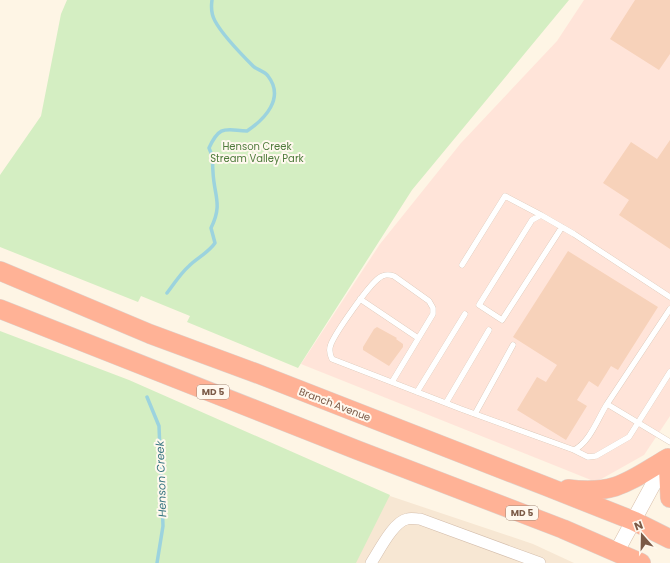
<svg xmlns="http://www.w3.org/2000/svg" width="670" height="563" font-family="Poppins,sans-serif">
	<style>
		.residential { fill: #f7e7d3 }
		.commercial { fill: #ffe4d9 }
		.green { fill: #d4eec2 }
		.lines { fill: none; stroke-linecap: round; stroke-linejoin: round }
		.stream { stroke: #9cd3de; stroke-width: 3.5 }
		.building { fill: #f7d2ba }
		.lane-casing { stroke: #d4beac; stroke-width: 6 }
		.street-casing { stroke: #d4beac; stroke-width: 12 }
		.secondary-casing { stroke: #d8bea9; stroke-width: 16 }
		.highway-casing { stroke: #ddd4cf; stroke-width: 20 }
		.lane { stroke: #fff; stroke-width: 5.5 }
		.street { stroke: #fff; stroke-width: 11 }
		.secondary { stroke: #fff; stroke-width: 15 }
		.highway { stroke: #ffb296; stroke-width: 19 }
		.labels { text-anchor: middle; stroke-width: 4; stroke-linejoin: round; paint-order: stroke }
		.shield { fill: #fff8ee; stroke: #a38979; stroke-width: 1 }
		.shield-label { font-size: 9px; font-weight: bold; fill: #7b5a47 }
		.park-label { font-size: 10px; fill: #4e7b3b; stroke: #fff8ee }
		.street-label { font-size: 10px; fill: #7b5a47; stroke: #fff8ee }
		.water-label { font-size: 11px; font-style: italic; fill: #397682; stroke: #fff8ee }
	</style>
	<rect width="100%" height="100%" fill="#fef5e5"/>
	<!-- residential -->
	<path class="residential" d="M 387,495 L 533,544 L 574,563 L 329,563 Z"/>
	<!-- commercial -->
	<path class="commercial" d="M 584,0 L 670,0 L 670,416 L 644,455 L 596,482 L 301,364 L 380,244 L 461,143 L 557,41 Z"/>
	<!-- green -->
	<path class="green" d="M 67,0 L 569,0 L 412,190 L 298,368 L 187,322 L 190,316 L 141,296 L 138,302 L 0,247 L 0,175 L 41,116 L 61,14 Z
		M 0,331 L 129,380 L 390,495 L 356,563 L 0,563 Z"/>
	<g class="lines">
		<!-- stream -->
		<path class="stream" d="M 167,293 C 174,284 180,274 189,266 C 197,258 208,253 215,243 L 211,228 C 223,204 214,196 213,172 C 212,160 214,159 209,148 C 220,124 226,130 247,131 C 265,119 285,98 268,76 C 265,71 257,70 253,66 C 242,55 222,34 215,21 C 211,14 211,7 212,0
			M 147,397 L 159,426 L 163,526 L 157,563"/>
	</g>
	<!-- building -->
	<path class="building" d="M 635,0 L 670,0 L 670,54 L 659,70 L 610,39 Z
		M 670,140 L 670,249 L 619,215 L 629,200 L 603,183 L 631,142 L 657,159 Z
		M 568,251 L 658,307 L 618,370 L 611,366 L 598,387 L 589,381 L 577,400 L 587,406 L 566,440 L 517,410 L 537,377 L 546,382 L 557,365 L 513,337 Z
		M 377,327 L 397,338 L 396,339 L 403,344 L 403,347 L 389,366 L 363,350 L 363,347 L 374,329 Z"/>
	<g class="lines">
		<!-- lane casing -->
		<g class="lane-casing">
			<path id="lane" d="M 562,227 L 502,320 L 479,305 L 532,220 L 541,215 L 574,234 L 670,297
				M 462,265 L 505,196 L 541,215
				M 360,299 L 418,338
				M 670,309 L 607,404 L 670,442
				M 392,382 L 433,314 L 433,308 L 429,301 L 394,276 C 388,274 384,274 379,278 C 368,286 336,332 331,344 C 329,349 330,355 332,359 L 461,409 L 574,450 C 590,442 598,418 607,404
				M 417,392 L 465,314
				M 446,403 L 489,330
				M 475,414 L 513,345
				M 574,450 L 588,457 L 596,456 L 629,437 L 670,372"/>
		</g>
		<!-- street casing -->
		<g class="street-casing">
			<path id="street" d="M 371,563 C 379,551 393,522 407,519 C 411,518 416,519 420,519 L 540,563"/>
		</g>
		<!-- secondary casing -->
		<g class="secondary-casing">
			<path id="secondary" d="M 617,551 L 668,457"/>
		</g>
		<!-- highway casing -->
		<g class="highway-casing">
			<path id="highway" d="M 0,271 L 150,334 L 253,372 L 548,487 L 634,521 L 670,539
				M 0,309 L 357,450 L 563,529 L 641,563
				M 668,458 L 670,498
				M 568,489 C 616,495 629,481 668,458"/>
		</g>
		<!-- lane -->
		<use href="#lane" class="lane"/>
		<!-- street -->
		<use href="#street" class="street"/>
		<!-- secondary -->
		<use href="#secondary" class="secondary"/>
		<!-- highway -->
		<use href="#highway" class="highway"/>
	</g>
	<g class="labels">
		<!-- shield labels -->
		<g class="shield">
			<rect x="197" y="385" width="32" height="14" rx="3"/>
			<rect x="506" y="506" width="32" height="14" rx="3"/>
		</g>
		<g class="shield-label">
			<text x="213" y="395">MD 5</text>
			<text x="522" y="516">MD 5</text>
		</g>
		<!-- park labels -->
		<g class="park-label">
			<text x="257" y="150">Henson Creek<tspan x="257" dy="12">Stream Valley Park</tspan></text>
		</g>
		<!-- street labels -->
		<g class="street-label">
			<text transform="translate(335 404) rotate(21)" y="4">Branch Avenue</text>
		</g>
		<!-- water labels -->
		<g class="water-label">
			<text transform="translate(161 479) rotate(-92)" y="4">Henson Creek</text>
		</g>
	</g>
	<!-- north arrow -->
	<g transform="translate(642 535) rotate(340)" stroke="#fff8ee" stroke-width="3" paint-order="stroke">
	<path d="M0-3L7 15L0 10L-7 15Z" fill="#7b5a47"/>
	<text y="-6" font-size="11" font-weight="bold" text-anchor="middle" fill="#7b5a47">N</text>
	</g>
</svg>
